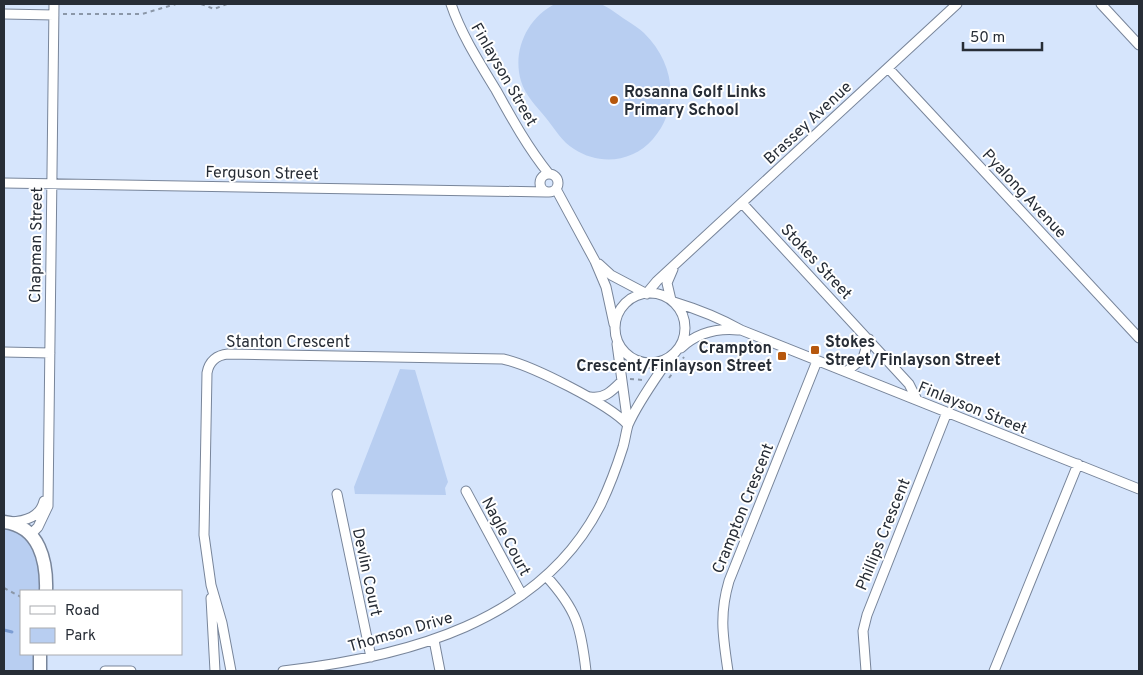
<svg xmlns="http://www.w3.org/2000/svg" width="1143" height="675" font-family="Overpass,sans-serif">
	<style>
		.green { fill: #b8cef1 }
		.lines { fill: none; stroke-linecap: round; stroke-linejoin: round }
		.stream { stroke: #7c9dd3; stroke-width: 3 }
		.street-casing { stroke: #78859a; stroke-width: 11 }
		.secondary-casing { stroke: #78859a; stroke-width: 15 }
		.path { stroke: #8b97a8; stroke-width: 2; stroke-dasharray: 4 4; stroke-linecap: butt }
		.street { stroke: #fff; stroke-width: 9 }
		.secondary { stroke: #fff; stroke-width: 12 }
		.poi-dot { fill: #b6570d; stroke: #fff; stroke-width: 2 }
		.labels { text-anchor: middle; stroke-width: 4; stroke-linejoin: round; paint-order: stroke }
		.street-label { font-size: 16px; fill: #272d36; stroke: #fff }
		.poi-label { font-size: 16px; font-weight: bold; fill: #272d36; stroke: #fff; text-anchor: start }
	</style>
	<rect width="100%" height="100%" fill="#d6e5fc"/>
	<!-- green -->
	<path class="green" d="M 555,4 C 565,4 591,1 600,4 C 609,7 618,15 626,20 C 632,24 639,28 644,33 C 674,62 681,107 653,139 C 633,162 600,166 574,149 C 562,142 555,129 546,118 C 537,107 525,95 521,81 C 512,51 527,18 555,4 Z
		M 400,369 L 415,370 L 448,482 L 445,488 L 446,495 L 355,494 L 354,487 Z
		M 4,529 C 38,535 40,563 40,591 L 21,591 L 21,654 L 37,654 L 37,671 L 4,671 Z"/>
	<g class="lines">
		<!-- stream -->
		<path class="stream" d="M 4,630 L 12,632"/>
		<!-- street casing -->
		<g class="street-casing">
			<path id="street" d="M 451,4 C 461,34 479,62 496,90 C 512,119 528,148 549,174
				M 1101,4 L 1139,45
				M 4,14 L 54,15
				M 888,68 L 1139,338
				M540 183a9 9 0 1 1 18 0a9 9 0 1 1-18 0Z
				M 4,183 L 546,192
				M 556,189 L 595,261 L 606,287 L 614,324
				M 742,203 L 909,384 L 917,400
				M 599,264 L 611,275 L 647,294
				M 647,293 L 657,281 L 957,4
				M615 328a35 35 0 1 1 70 0a35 35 0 1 1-70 0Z
				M 671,300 L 667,283 L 673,269
				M 674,302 C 697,309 720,318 741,330 L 1139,489
				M 617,344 L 628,425
				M 681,348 C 697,333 716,328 738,330
				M 4,352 L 50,353
				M 846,372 L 863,358 L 869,339
				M 590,397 C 604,399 611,392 621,382
				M 466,491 L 522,595
				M 337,494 L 371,657
				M 10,522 C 26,521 40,517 44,501
				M 30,535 L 38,527 L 48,506 L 54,4
				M 546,576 C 577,610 581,627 586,671
				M 211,598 L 215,671
				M 434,640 L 440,671
				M 105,671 L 131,671
				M 231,671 L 222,623 L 211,585 L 204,535 L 207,373 C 209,361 217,355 228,354 L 503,359 C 531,365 609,404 628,425
				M 283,671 C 405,657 541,623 601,504 C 610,485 617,466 623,447 C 625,440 626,432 628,425 C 638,402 656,378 670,357
				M 728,671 C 723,637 719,615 729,581 L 817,361
				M 866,671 L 863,631 L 867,615 L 947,412
				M 994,671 L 1078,464"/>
		</g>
		<!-- secondary casing -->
		<g class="secondary-casing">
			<path id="secondary" d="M 4,522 C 40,526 47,562 46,591
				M 40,671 L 40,654"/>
		</g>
		<!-- path -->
		<path class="path" d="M 201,4 L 214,9 L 227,4
			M 63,14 L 142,14 L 176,4
			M 669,378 L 684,357
			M 630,379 L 643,380
			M 4,588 L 21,597"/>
		<!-- street -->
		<use href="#street" class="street"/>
		<!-- secondary -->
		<use href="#secondary" class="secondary"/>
	</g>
	<!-- markers -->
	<g class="poi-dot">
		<circle cx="614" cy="100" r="5"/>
		<rect x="810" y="345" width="10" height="10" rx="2.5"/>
		<rect x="777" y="351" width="10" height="10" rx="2.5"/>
	</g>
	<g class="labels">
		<!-- street labels -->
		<g class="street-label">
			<text transform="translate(505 74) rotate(60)" y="6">Finlayson Street</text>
			<text transform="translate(807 122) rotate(-43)" y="6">Brassey Avenue</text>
			<text transform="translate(262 172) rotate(1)" y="6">Ferguson Street</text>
			<text transform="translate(1025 193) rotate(47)" y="6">Pyalong Avenue</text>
			<text transform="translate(35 245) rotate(-89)" y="6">Chapman Street</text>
			<text transform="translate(817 261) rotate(47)" y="6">Stokes Street</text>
			<text x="288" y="347">Stanton Crescent</text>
			<text transform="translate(973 407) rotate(22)" y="6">Finlayson Street</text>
			<text transform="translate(742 508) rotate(-68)" y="6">Crampton Crescent</text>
			<text transform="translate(882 534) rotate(-68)" y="6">Phillips Crescent</text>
			<text transform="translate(507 536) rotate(62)" y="6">Nagle Court</text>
			<text transform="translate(368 572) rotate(78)" y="6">Devlin Court</text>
			<text transform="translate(400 631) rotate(-16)" y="6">Thomson Drive</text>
		</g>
		<!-- poi labels -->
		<g class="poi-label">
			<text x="624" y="97">Rosanna Golf Links<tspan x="624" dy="18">Primary School</tspan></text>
			<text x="825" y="347">Stokes<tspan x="825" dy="18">Street/Finlayson Street</tspan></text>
			<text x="772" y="353" text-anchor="end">Crampton<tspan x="772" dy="18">Crescent/Finlayson Street</tspan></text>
		</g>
	</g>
	<!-- border -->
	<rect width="1143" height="675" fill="none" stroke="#272d36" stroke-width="10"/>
	<!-- legend -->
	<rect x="20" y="590" width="162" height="65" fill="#ffffff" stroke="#a9abaf"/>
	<rect x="30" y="606" width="25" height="8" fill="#ffffff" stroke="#a9abaf"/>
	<text x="65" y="615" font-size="15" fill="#272d36">Road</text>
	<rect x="30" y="628" width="25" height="15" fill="#b8cef1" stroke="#a9abaf"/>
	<text x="65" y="640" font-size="15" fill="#272d36">Park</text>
	<!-- scale -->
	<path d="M963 42v8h79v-8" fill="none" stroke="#272d36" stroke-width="2.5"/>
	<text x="970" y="42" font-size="15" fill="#272d36" stroke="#ffffff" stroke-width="4" paint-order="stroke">50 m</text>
</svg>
